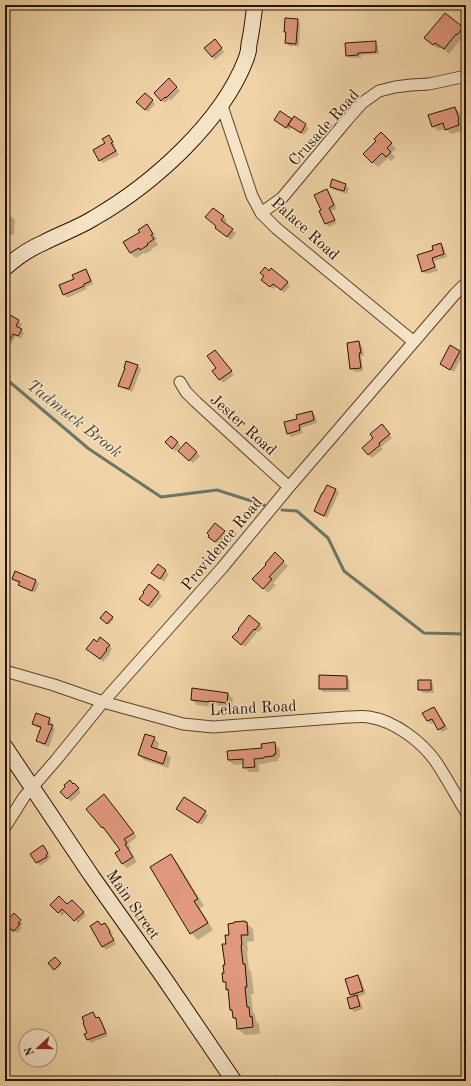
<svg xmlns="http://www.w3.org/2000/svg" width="471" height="1086" font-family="'Old Standard TT',serif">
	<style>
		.shadow { fill: #0003 }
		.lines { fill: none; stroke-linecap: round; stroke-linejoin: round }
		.stream { stroke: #6c7667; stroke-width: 3 }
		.building { fill: #e0987e; stroke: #281201 }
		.street-casing { stroke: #5a422a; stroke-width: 13 }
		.secondary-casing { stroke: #281201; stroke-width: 17 }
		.street { stroke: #f5e3c6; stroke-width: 11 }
		.secondary { stroke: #f5e3c6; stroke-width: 15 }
		.labels { text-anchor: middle; stroke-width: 3; stroke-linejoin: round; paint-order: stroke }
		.street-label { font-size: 16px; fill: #281201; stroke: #f5e3c6 }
		.water-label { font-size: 17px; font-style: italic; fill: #504c3c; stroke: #f5e3c6 }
	</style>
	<rect width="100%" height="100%" fill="#f0d4a7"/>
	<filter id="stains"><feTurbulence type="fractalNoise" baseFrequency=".005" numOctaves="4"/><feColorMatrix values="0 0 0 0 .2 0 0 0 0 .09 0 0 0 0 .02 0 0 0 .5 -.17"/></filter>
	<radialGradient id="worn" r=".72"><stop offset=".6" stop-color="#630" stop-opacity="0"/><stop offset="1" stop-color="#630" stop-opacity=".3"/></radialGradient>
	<!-- shadow -->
	<path class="shadow" d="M 201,5 L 213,5 L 204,8 Z
		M 445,14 L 466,31 L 466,35 L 462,39 L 461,39 L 449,54 L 441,47 L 439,49 L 430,43 Z
		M 297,20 L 300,23 L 299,46 L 289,46 L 286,42 L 287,33 L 285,32 Z
		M 375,42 L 378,46 L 379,54 L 361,55 L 361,58 L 350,58 L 347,55 Z
		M 218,44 L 224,52 L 215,60 L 212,57 Z
		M 169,80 L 180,91 L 170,101 L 169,99 L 165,103 L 155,93 Z
		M 145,94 L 155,104 L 148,112 L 138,102 Z
		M 455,108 L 460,113 L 463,124 L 462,125 L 464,130 L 451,134 L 446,129 L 438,131 L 433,126 Z
		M 294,118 L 309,128 L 304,135 L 292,127 L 289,130 L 278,123 L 291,120 Z
		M 381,133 L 396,149 L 391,153 L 395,157 L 391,161 L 388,158 L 378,167 L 364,154 L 377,141 Z
		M 109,136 L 115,145 L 114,146 L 119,155 L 103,163 L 100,160 Z
		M 345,185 L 349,188 L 347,194 L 334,190 L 331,187 Z
		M 327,191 L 330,194 L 337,209 L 331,211 L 337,223 L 329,227 L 326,224 L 320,211 L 323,210 Z
		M 213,209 L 227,220 L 224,224 L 236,233 L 231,240 L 219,231 Z
		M 5,216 L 12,217 L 15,220 L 14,235 L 5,234 Z
		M 147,226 L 152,231 L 157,239 L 155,240 L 158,245 L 151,249 L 152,250 L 145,254 L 144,253 L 136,258 L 130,253 L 124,243 L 141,233 Z
		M 441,244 L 444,248 L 447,257 L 434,261 L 438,271 L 426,274 L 423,271 L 434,250 Z
		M 86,271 L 89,274 L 93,284 L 86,287 L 87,289 L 67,298 L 64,294 L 75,279 Z
		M 287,282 L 290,286 L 284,293 L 276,286 L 274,289 L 265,283 Z
		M 18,321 L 22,324 L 19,329 L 24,333 L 21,339 L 16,336 L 11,345 L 10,345 L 9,346 L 5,344 L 5,326 Z
		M 359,342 L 362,346 L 364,356 L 361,356 L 363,371 L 355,372 L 351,368 Z
		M 450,347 L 460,352 L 463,355 L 454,372 L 445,367 L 441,364 Z
		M 218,354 L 234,375 L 223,383 L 213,371 L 217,368 Z
		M 127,362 L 138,366 L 141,369 L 132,392 L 123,388 L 120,385 Z
		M 311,412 L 315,415 L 317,423 L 301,428 L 303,433 L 291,437 L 288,433 L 298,419 Z
		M 385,429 L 392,438 L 381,447 L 383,449 L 372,458 L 363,448 Z
		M 171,437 L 181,446 L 176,452 L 166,442 Z
		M 186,443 L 200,456 L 193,463 L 179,451 Z
		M 335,489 L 339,493 L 327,518 L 318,514 L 315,511 Z
		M 224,532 L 227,535 L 219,545 L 213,540 Z
		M 283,561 L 288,566 L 273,583 L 276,585 L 268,593 L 259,584 Z
		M 158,566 L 169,574 L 164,582 L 156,576 Z
		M 16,572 L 36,581 L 39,584 L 35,593 L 23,588 L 20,585 L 20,584 L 16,582 L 13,579 Z
		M 149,585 L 162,596 L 151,609 L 140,599 Z
		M 106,612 L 114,619 L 109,625 L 101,618 Z
		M 249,616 L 263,628 L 259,632 L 258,631 L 245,647 L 237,640 L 240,630 Z
		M 97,643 L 109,645 L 112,649 L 109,653 L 110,654 L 103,662 L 91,652 Z
		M 346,677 L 349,680 L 350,692 L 323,692 L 320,689 Z
		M 430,681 L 433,684 L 434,693 L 423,693 L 419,689 Z
		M 228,694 L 233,699 L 232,707 L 214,705 L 213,707 L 197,705 L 192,700 Z
		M 434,708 L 437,711 L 448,729 L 442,732 L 439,729 L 435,722 L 431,724 L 428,721 L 424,714 Z
		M 49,719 L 52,722 L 51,726 L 55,729 L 49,747 L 41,744 L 38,741 L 42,729 L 36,727 L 33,724 Z
		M 154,738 L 159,743 L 157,750 L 166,753 L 171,758 L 168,768 L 144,760 L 139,755 Z
		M 274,743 L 280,749 L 280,758 L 278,758 L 278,761 L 268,762 L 268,763 L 259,764 L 259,772 L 249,772 L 244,767 L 244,764 L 234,765 L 228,760 L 263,749 Z
		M 74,784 L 81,792 L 71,802 L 62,792 Z
		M 108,800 L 137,837 L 128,844 L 131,848 L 129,849 L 137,862 L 127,868 L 123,864 L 116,853 L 121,850 L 87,809 Z
		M 181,812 L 205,812 L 208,815 L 202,825 Z
		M 43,846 L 51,857 L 48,859 L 49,860 L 40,866 L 31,854 Z
		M 170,855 L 177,862 L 204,906 L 200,908 L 213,930 L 198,940 L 191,933 Z
		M 72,901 L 86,915 L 78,923 L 66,911 L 62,916 L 51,905 L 67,905 Z
		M 14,915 L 23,924 L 20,926 L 22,928 L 17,933 L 15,931 L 13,933 L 5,925 Z
		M 246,923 L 253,929 L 254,941 L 247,942 L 248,951 L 247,951 L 249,969 L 251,971 L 254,994 L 251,994 L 253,1012 L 255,1015 L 256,1021 L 259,1024 L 260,1034 L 245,1035 L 238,1029 L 237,1021 L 234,1018 L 233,1012 L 231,1010 L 229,991 L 227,989 L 227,984 L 224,982 L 227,945 L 230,936 Z
		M 105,924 L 113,934 L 111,935 L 116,944 L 106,950 L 103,947 L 91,927 L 102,926 Z
		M 55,958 L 61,965 L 56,970 L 49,963 Z
		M 358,976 L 361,979 L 366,994 L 357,997 L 359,999 L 363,1009 L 354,1012 L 351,1008 L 353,997 L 351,994 Z
		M 93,1013 L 97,1019 L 99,1018 L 102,1021 L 108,1036 L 91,1043 L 88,1040 L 86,1034 L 88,1033 Z
		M 277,1074 L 282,1079 L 286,1075 L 292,1081 L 271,1081 L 270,1080 Z"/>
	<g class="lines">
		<!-- stream -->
		<path class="stream" d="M 5,378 L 89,449 L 161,497 L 217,490 L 264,505
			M 282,510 L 297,511 L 328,538 L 344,571 L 424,633 L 466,634"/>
	</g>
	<!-- building -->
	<path class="building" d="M 445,13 L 463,27 L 457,35 L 456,34 L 444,49 L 435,43 L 433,45 L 424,38 Z
		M 285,18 L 298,19 L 296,44 L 285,43 L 286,32 L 284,32 Z
		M 215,39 L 222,48 L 212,57 L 204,48 Z
		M 376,41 L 376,52 L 358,53 L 358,55 L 346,56 L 345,43 Z
		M 169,78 L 177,87 L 166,98 L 165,97 L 161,101 L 154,93 Z
		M 145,93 L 153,100 L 145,110 L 136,102 Z
		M 455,107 L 459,119 L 458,120 L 459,125 L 445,130 L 443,123 L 432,127 L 428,115 Z
		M 280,111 L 292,119 L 286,128 L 274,120 Z
		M 294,116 L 306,124 L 301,133 L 288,125 Z
		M 381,132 L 392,143 L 387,148 L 391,152 L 386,157 L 382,153 L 372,163 L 363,154 L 376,141 L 374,139 Z
		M 109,135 L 113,142 L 111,143 L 116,151 L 99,161 L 93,150 L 105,143 L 102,139 Z
		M 332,179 L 346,184 L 344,191 L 330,187 Z
		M 327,189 L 334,205 L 329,208 L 335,220 L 325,224 L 319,211 L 321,210 L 314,195 Z
		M 213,208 L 224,216 L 221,220 L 233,229 L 227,237 L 215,228 L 216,226 L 205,217 Z
		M 147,224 L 153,234 L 151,235 L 154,239 L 147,244 L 148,245 L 140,250 L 139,248 L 130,253 L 123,242 L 140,232 L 138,230 Z
		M 441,243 L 444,254 L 432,258 L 435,267 L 422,272 L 417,255 L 433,250 L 432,246 Z
		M 265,267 L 269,271 L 271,268 L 288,282 L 281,290 L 273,284 L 270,287 L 261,280 L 264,276 L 260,273 Z
		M 86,269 L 91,281 L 84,284 L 84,286 L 63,295 L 59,285 L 74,279 L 72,275 Z
		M 10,315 L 19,320 L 16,326 L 22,329 L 18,336 L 13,334 L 5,349 L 5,324 Z
		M 359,341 L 361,353 L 359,353 L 361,368 L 350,369 L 347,343 Z
		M 450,345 L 460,351 L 450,370 L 440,364 Z
		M 215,350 L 232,371 L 219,380 L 212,371 L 216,368 L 207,356 Z
		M 126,361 L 138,365 L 129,389 L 118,386 L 125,368 L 124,368 Z
		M 312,411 L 314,420 L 299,425 L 300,430 L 287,434 L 284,422 L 297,419 L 296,415 Z
		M 382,424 L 390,434 L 379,443 L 380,445 L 368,455 L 362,448 L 373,438 L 370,434 Z
		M 171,436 L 178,442 L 172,449 L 165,442 Z
		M 186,442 L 197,452 L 189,461 L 178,451 Z
		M 327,485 L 336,489 L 324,516 L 314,511 L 322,493 L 323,493 Z
		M 215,523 L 225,531 L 215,542 L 208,537 L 209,535 L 207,533 Z
		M 275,552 L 284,561 L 269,577 L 272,579 L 263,589 L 252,579 L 266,565 L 265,564 Z
		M 158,564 L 166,570 L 160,579 L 151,573 Z
		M 15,571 L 36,580 L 32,591 L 18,585 L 20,582 L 12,579 Z
		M 149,584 L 159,592 L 148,606 L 139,599 L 144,593 L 143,592 Z
		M 106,611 L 113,617 L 107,624 L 100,618 Z
		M 249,615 L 260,624 L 255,630 L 254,629 L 241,645 L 232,637 L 239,630 L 238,629 Z
		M 100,637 L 110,645 L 106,649 L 107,650 L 100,659 L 86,649 L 94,639 L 97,642 Z
		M 319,675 L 347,676 L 347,689 L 319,689 Z
		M 418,680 L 431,680 L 431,690 L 418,690 Z
		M 192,688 L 228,693 L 227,703 L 209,701 L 209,702 L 191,700 Z
		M 434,707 L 445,726 L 438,730 L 432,719 L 427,721 L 422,713 Z
		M 36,713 L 50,718 L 48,724 L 53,725 L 45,744 L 36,741 L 41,727 L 32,724 Z
		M 145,734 L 155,737 L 151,747 L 167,752 L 163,764 L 138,755 Z
		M 275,742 L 276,754 L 274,754 L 274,756 L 264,757 L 264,758 L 254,759 L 255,767 L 243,768 L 243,759 L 228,760 L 227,751 L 262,748 L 261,744 Z
		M 70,780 L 73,784 L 74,783 L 79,788 L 67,799 L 60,792 L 65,787 L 64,785 Z
		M 104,794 L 134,833 L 124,839 L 127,843 L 125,844 L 133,857 L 122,864 L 115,853 L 120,850 L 103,827 L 102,828 L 86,809 Z
		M 184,797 L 206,811 L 198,823 L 176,809 Z
		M 43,845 L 48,853 L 46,855 L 47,857 L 36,863 L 30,854 Z
		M 171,854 L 198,899 L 194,901 L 208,923 L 190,934 L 150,867 Z
		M 59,896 L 67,904 L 72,900 L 84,912 L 74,921 L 62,909 L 58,913 L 50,905 Z
		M 14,913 L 21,920 L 18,923 L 20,924 L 14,931 L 11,929 L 9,930 L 5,926 L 5,923 Z
		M 98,921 L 101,925 L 105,923 L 110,931 L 109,932 L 114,940 L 102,947 L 90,926 Z
		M 245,921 L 245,922 L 247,922 L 248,935 L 241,935 L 242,945 L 241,945 L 243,964 L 245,964 L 247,987 L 245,987 L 247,1007 L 249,1007 L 250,1017 L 252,1016 L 253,1027 L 237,1029 L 236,1018 L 233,1018 L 232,1010 L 230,1010 L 228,989 L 226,990 L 226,982 L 223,982 L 222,973 L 224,973 L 223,965 L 225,965 L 222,944 L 226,944 L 225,935 L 229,935 L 228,924 L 234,923 L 234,922 Z
		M 55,957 L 61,963 L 54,970 L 48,963 Z
		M 358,975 L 363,991 L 350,995 L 345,979 Z
		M 357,995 L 360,1006 L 350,1009 L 347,998 Z
		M 93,1012 L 96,1018 L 99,1017 L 106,1033 L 87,1040 L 84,1034 L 87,1033 L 83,1023 L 84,1022 L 82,1017 Z"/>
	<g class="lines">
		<!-- street casing -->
		<g class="street-casing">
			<path id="street" d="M 222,106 L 252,196 L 261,213 L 276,228 L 414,342
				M 261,213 L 282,198 L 347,120 L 362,103 L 379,91 L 395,87 L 411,85 L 429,84 L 466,76
				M 180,382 L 186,392 L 196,402 L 289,487
				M 5,671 L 54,685 L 103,702 L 183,724 L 213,727 L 348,717 C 355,717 363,716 369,717 C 395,721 422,742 436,762 C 447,778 456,796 466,812
				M 5,827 L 24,797 L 56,760 L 103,702 L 222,568 L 289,487 L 455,294 L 466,283"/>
		</g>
		<!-- secondary casing -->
		<g class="secondary-casing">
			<path id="secondary" d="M 5,268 C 16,258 29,249 43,243 C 60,234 78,228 94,218 C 153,184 222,122 246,59 C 248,54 249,49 249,44 C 252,31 253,18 255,5
				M 5,747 L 91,875 L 164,978 L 234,1081"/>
		</g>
		<!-- street -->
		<use href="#street" class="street"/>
		<!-- secondary -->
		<use href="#secondary" class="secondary"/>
	</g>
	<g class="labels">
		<!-- street labels -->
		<g class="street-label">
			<text transform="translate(323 127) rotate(-48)" y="6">Crusade Road</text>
			<text transform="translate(306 228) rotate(42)" y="6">Palace Road</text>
			<text transform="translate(244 424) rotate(42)" y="6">Jester Road</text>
			<text transform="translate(221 543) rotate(-50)" y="6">Providence Road</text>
			<text transform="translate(253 707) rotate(-3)" y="6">Leland Road</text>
			<text transform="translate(134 904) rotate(55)" y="6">Main Street</text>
		</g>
		<!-- water labels -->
		<g class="water-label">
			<text transform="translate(75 418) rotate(38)" y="6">Tadmuck Brook</text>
		</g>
	</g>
	<!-- margin -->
	<rect width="471" height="1086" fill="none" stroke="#f0d4a7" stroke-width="20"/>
	<rect x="6" y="6" width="459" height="1074" fill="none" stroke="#281201" stroke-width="2"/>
	<rect x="10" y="10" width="451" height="1066" fill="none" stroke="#281201"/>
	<!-- north arrow -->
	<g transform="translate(38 1048) rotate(249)"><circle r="19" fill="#f5e3c6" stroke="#a38f77"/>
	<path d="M0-3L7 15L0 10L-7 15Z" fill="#8f2418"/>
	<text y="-6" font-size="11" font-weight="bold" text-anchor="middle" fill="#281201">N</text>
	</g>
	<rect width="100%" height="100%" filter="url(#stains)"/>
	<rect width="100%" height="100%" fill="url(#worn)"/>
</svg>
